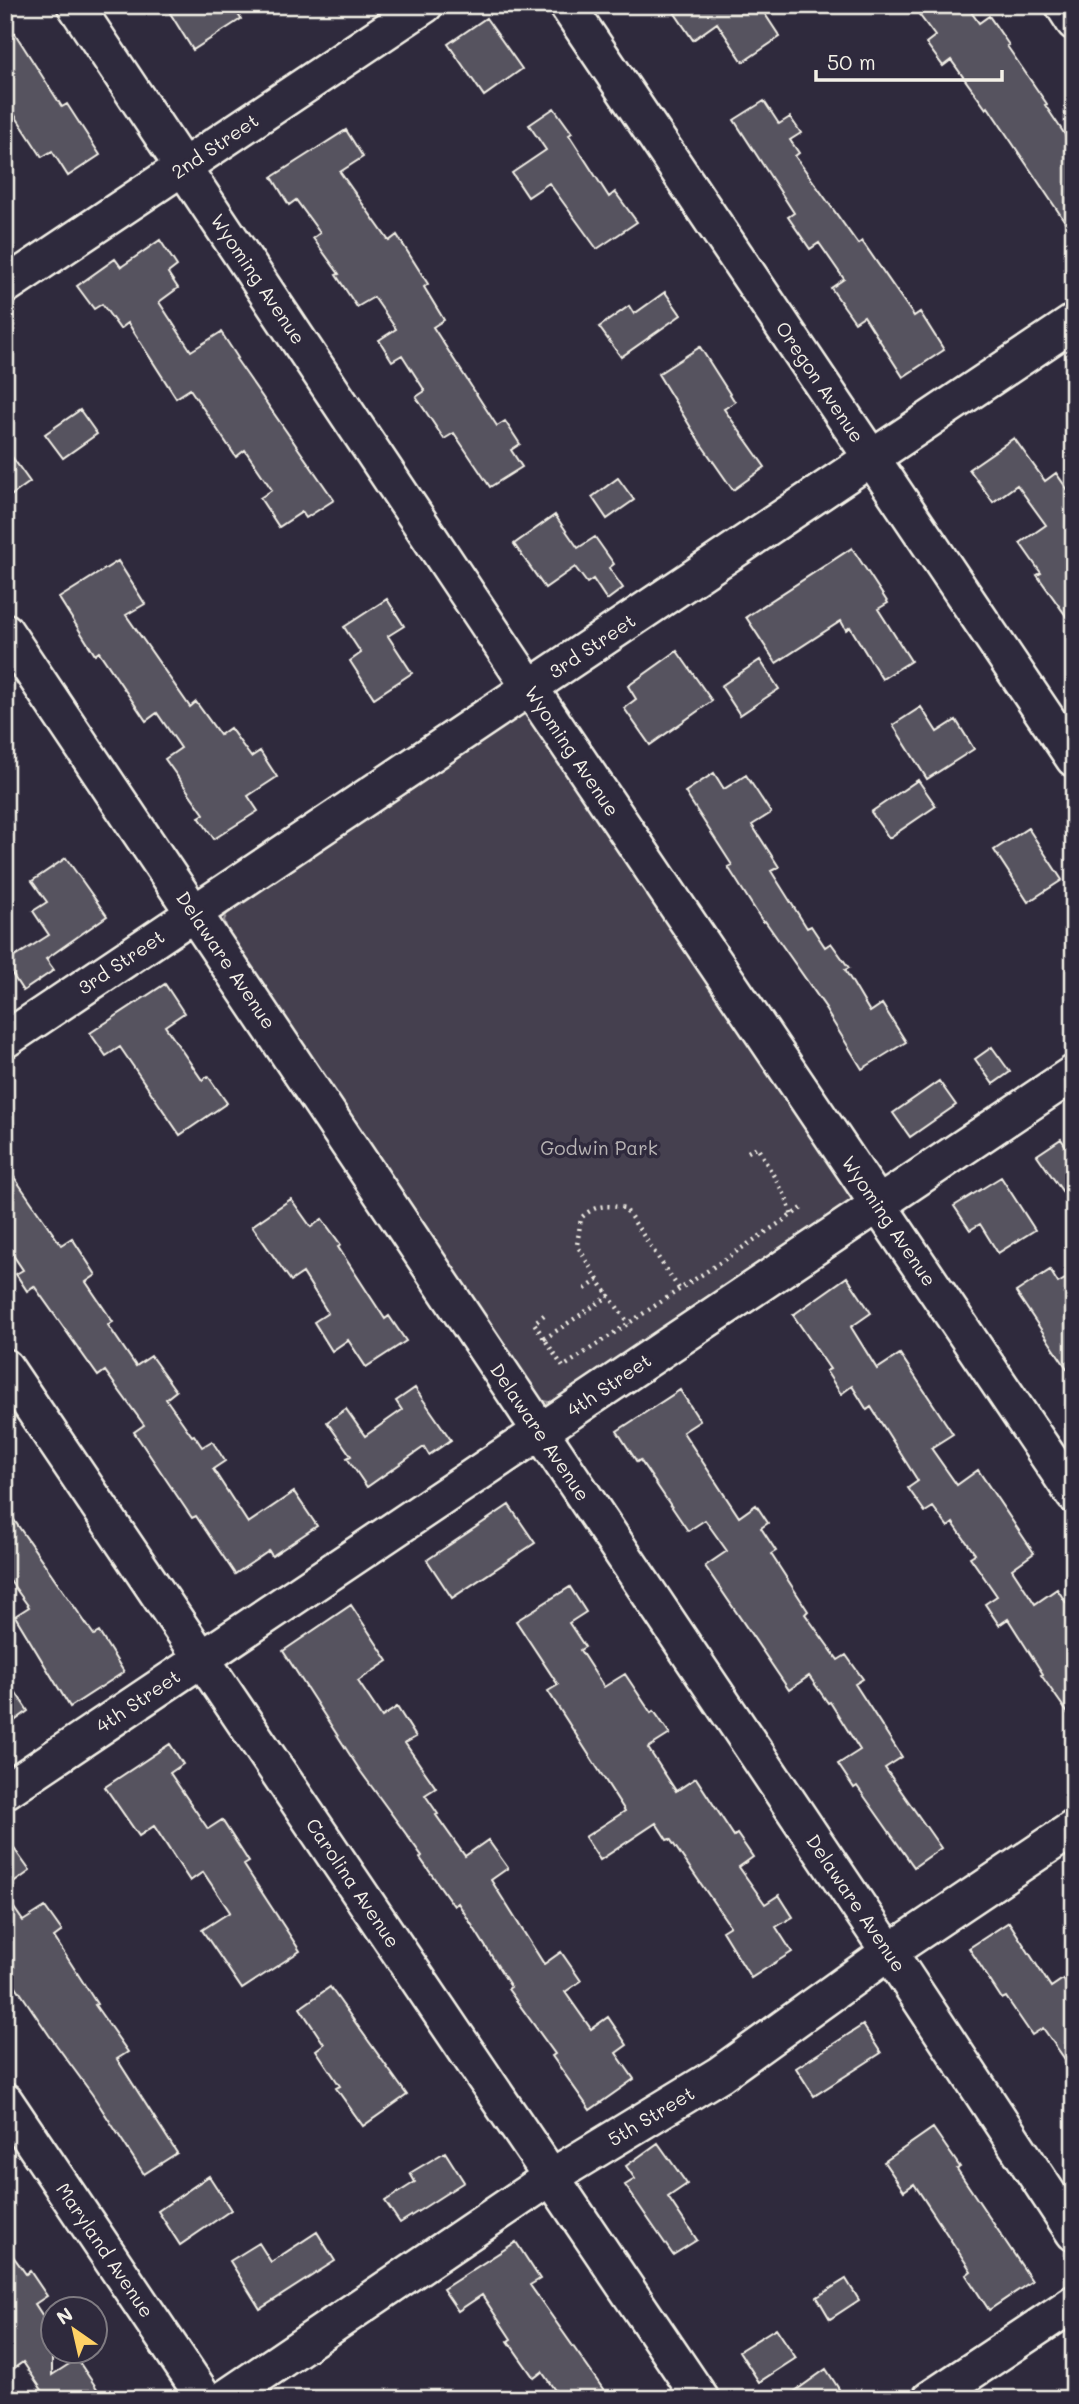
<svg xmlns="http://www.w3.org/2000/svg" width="1079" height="2404" font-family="Mali,sans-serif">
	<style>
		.green { fill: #454050; stroke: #9c989c; stroke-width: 2 }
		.building { fill: #56525f; stroke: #f4f1e8; stroke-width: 2 }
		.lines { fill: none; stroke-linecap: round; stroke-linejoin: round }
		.minor-casing { stroke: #f4f1e8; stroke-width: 40 }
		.path { stroke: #f4f1e8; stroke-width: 4.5; stroke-dasharray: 2 5; stroke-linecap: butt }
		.minor { stroke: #2f2a3d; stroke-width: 35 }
		.labels { text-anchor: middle; stroke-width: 7; stroke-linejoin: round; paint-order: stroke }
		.street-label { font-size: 19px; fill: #f4f1e8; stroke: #2f2a3d }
		.park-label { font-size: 19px; fill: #b7b3b3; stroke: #2f2a3d }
	</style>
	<rect width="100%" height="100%" fill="#2f2a3d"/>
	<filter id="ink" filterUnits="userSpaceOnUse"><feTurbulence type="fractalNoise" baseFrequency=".0143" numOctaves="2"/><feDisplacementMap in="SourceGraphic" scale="14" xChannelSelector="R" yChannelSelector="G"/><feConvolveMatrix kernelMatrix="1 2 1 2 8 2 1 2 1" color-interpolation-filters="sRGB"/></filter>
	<g filter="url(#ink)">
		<!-- green -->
		<path class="green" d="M 527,708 L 852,1184 L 851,1203 L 555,1403 L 543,1401 L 533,1393 L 230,938 L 224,920 L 231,904 Z"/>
		<!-- building -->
		<path class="building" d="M 165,5 L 232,5 L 241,19 L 193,50 Z
			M 685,5 L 759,5 L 780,37 L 743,62 L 717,23 L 693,40 L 674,12 Z
			M 912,5 L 966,5 L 979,23 L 989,16 L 1009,45 L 1007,46 L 1047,104 L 1045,105 L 1074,148 L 1074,235 L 988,107 L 986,109 L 951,60 L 943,66 L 926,43 L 935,36 Z
			M 5,18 L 62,107 L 67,104 L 100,155 L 68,176 L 52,151 L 42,157 L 5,100 Z
			M 486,18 L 522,69 L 484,96 L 448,44 Z
			M 764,101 L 779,124 L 790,117 L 801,133 L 790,140 L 799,153 L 795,156 L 858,244 L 862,241 L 914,316 L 920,312 L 944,350 L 903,377 L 864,316 L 855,322 L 831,288 L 844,279 L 819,243 L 810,249 L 788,217 L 794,213 L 734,120 Z
			M 554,108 L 572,133 L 569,135 L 609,197 L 615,192 L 637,222 L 597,249 L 549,183 L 528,197 L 512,173 L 546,150 L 529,125 Z
			M 346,130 L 363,157 L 340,172 L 389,241 L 397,235 L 428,284 L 424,287 L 444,320 L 433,327 L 497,426 L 505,421 L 520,444 L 511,450 L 522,467 L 490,487 L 454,433 L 444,439 L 416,397 L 425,391 L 402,355 L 392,361 L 379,340 L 396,329 L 374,297 L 357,307 L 336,275 L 339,274 L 313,238 L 320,233 L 296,200 L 289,205 L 272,177 Z
			M 160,240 L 177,266 L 168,273 L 178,288 L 159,302 L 191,351 L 221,332 L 238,358 L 236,359 L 334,500 L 306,518 L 302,512 L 279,527 L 260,498 L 272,490 L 245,450 L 236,457 L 190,389 L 176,398 L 128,323 L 120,329 L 102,304 L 94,309 L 77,286 L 115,259 L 121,267 Z
			M 665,292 L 681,315 L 621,357 L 599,327 L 629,306 L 634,314 Z
			M 700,347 L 735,402 L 724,409 L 765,467 L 733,490 L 701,444 L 658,374 Z
			M 80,410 L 97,434 L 63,458 L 45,434 Z
			M 1014,438 L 1045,481 L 1056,473 L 1074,499 L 1074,627 L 1037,575 L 1041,573 L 1020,543 L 1046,525 L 1017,485 L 993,502 L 969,469 Z
			M 5,447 L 30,482 L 5,500 Z
			M 618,478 L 634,500 L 607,519 L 592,497 Z
			M 555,515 L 578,548 L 595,537 L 614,564 L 609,568 L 623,588 L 607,600 L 593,579 L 587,583 L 575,567 L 545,588 L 514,544 Z
			M 852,548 L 888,603 L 878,609 L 911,661 L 882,679 L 850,627 L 846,630 L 841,621 L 776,663 L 746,617 Z
			M 118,561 L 145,604 L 126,615 L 190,707 L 196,702 L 220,735 L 230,728 L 251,757 L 260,751 L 277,777 L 248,796 L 258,811 L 214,839 L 199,817 L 204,814 L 165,759 L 181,748 L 157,713 L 146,721 L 99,652 L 95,655 L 59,598 Z
			M 387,599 L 404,626 L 388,636 L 412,673 L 374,698 L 350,661 L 361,653 L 344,627 Z
			M 677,651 L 712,701 L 650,745 L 624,708 L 636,699 L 628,686 Z
			M 760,660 L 779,689 L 740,715 L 721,686 Z
			M 921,707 L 937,732 L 956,720 L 974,749 L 927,779 L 893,725 Z
			M 714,773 L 724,789 L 746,775 L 771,813 L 752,825 L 779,867 L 771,871 L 807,928 L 811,926 L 825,947 L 831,943 L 849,968 L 845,970 L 870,1012 L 882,1004 L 906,1042 L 862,1069 L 825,1009 L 826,1008 L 765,921 L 763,922 L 728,867 L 732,865 L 685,792 Z
			M 918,780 L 936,806 L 889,838 L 871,812 Z
			M 1028,828 L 1062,880 L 1028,902 L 994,850 Z
			M 66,858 L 107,916 L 46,959 L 54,970 L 23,991 L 5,963 L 49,935 L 33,911 L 47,902 L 32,881 Z
			M 165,984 L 184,1013 L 165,1026 L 202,1080 L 208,1076 L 227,1103 L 180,1135 L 120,1047 L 106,1056 L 90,1033 Z
			M 992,1047 L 1010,1072 L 993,1084 L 975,1059 Z
			M 939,1081 L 956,1105 L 910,1137 L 893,1113 Z
			M 1061,1139 L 1074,1158 L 1074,1208 L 1037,1155 Z
			M 5,1164 L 61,1245 L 72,1238 L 96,1275 L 86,1282 L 113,1322 L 108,1325 L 136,1366 L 151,1356 L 176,1391 L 166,1399 L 192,1436 L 194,1435 L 202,1447 L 212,1441 L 225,1461 L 213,1469 L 248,1523 L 294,1492 L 317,1526 L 272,1556 L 269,1551 L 235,1574 L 196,1516 L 192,1518 L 134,1432 L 144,1425 L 105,1371 L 98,1376 L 34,1286 L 27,1291 L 16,1274 L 23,1270 L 5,1243 Z
			M 1001,1177 L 1035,1230 L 998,1253 L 980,1224 L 970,1230 L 954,1206 Z
			M 291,1199 L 311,1227 L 322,1219 L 341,1245 L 338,1247 L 385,1319 L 389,1316 L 406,1341 L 366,1367 L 348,1340 L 332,1351 L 314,1322 L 328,1313 L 303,1273 L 291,1281 L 252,1226 Z
			M 1050,1270 L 1058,1283 L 1074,1274 L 1074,1379 L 1016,1292 Z
			M 847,1277 L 871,1313 L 851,1327 L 877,1369 L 900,1354 L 953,1434 L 931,1448 L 957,1485 L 978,1470 L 1034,1553 L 1012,1569 L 1035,1604 L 1057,1589 L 1074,1615 L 1074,1722 L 1041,1675 L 1043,1674 L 1008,1619 L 999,1625 L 985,1604 L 997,1596 L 970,1557 L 975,1554 L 953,1523 L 948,1527 L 933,1507 L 925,1512 L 908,1488 L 918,1481 L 871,1407 L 867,1410 L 852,1386 L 841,1394 L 826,1371 L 830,1369 L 793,1315 Z
			M 415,1388 L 451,1440 L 429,1455 L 424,1447 L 367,1487 L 347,1458 L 351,1456 L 327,1422 L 346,1409 L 365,1436 L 402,1410 L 396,1401 Z
			M 680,1390 L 700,1421 L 683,1432 L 739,1517 L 756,1505 L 768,1523 L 761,1528 L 776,1551 L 771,1554 L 808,1611 L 805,1614 L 838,1660 L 846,1655 L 863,1679 L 855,1684 L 902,1757 L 885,1768 L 941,1848 L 914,1867 L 857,1786 L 854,1788 L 838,1764 L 860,1750 L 830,1702 L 828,1703 L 809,1676 L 789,1690 L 705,1566 L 727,1551 L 705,1520 L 688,1531 L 640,1460 L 637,1462 L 617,1431 Z
			M 509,1505 L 535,1543 L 452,1598 L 427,1560 Z
			M 5,1507 L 94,1635 L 99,1632 L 124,1672 L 70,1707 L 15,1616 L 29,1607 L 5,1574 Z
			M 570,1587 L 586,1612 L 569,1623 L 585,1647 L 580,1650 L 604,1687 L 625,1674 L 651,1713 L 654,1711 L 670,1734 L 648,1748 L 676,1791 L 696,1778 L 734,1836 L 737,1834 L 753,1857 L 739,1867 L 765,1904 L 779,1895 L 793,1917 L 776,1927 L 792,1952 L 751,1978 L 722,1931 L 730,1926 L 670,1839 L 667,1840 L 656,1823 L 600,1860 L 585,1837 L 625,1811 L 548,1691 L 558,1685 L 516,1621 Z
			M 351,1605 L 388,1661 L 358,1681 L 382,1717 L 397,1707 L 416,1737 L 405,1743 L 436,1788 L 425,1795 L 438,1814 L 436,1815 L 465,1856 L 488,1840 L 508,1868 L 491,1880 L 544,1964 L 561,1952 L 581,1981 L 565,1992 L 591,2029 L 608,2017 L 627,2045 L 616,2053 L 634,2079 L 590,2110 L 552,2056 L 555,2054 L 508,1989 L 511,1987 L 458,1903 L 454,1906 L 420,1858 L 422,1856 L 361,1772 L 283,1651 Z
			M 5,1676 L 28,1711 L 13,1722 L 5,1710 Z
			M 170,1744 L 183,1764 L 170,1773 L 208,1829 L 222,1820 L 249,1862 L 244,1865 L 300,1951 L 242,1989 L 202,1930 L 230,1912 L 203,1872 L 190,1881 L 154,1826 L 139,1836 L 105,1787 Z
			M 5,1836 L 30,1871 L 5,1889 Z
			M 5,1895 L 23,1921 L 45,1907 L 62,1931 L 54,1937 L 97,2004 L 95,2005 L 128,2052 L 117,2059 L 177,2153 L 144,2174 L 92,2094 L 49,2035 L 5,1970 Z
			M 1009,1922 L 1051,1987 L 1063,1979 L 1074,1995 L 1074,2072 L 1043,2028 L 1032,2035 L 1006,1997 L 1002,1999 L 969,1948 Z
			M 330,1987 L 407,2095 L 363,2126 L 336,2088 L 340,2086 L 316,2050 L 324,2044 L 300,2008 Z
			M 863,2025 L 881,2053 L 814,2096 L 796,2068 Z
			M 933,2128 L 960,2167 L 957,2169 L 1032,2281 L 989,2310 L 966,2275 L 971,2271 L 914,2184 L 904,2191 L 884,2162 Z
			M 658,2143 L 687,2184 L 668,2197 L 697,2240 L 673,2255 L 625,2185 L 635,2179 L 626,2166 Z
			M 445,2152 L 464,2182 L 400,2223 L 385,2201 L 415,2182 L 410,2173 Z
			M 209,2176 L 231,2210 L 180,2245 L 158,2211 Z
			M 317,2232 L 335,2261 L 260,2309 L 230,2261 L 259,2243 L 271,2262 Z
			M 516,2242 L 540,2279 L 530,2285 L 610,2399 L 561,2399 L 542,2372 L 534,2378 L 508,2341 L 511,2339 L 482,2295 L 458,2311 L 443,2289 Z
			M 5,2245 L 26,2274 L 30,2271 L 47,2296 L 35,2304 L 52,2330 L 52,2375 L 77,2359 L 104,2399 L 48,2399 L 23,2362 L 13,2369 L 5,2358 Z
			M 846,2279 L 859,2300 L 830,2319 L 817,2297 Z
			M 776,2328 L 796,2358 L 759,2382 L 739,2351 Z
			M 826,2369 L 839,2389 L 826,2399 L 784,2399 Z"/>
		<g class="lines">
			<!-- minor casing -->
			<g class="minor-casing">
				<path id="minor" d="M 75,5 L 530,688 L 1074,1495
					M 567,5 L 1074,759
					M 1063,5 L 1074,22
					M 5,286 L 425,5
					M 5,631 L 889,1952 L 1074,2233
					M 5,1040 L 1074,322
					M 5,1367 L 701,2399
					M 5,1791 L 1074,1073
					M 5,2101 L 205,2399
					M 224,2399 L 551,2177 L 720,2074 L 889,1952 L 1074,1828
					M 930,2399 L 1074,2303"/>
			</g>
			<!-- path -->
			<path class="path" d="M 748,1152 L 757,1147 L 786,1197 L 792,1216
				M 598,1280 L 577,1245 L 581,1218 C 596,1204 606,1205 625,1208 L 680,1290
				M 585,1289 L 598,1280 L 609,1296
				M 544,1315 L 534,1323 L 563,1367 L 805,1206
				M 544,1339 L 609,1296 L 629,1324"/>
			<!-- minor -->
			<use href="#minor" class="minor"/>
		</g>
	</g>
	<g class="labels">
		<!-- street labels -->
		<g class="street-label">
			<text transform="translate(215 146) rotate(-34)" y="7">2nd Street</text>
			<text transform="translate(258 279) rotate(56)" y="7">Wyoming Avenue</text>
			<text transform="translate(820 382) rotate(56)" y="7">Oregon Avenue</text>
			<text transform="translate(592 646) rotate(-34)" y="7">3rd Street</text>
			<text transform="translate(572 751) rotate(56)" y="7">Wyoming Avenue</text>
			<text transform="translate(226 960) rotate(56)" y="7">Delaware Avenue</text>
			<text transform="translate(121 962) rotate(-34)" y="7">3rd Street</text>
			<text transform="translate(889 1221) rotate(56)" y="7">Wyoming Avenue</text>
			<text transform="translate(609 1385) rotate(-34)" y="7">4th Street</text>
			<text transform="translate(540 1432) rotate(56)" y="7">Delaware Avenue</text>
			<text transform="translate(138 1701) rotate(-34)" y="7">4th Street</text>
			<text transform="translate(353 1883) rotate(56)" y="7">Carolina Avenue</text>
			<text transform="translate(856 1903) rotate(56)" y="7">Delaware Avenue</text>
			<text transform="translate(651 2116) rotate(-31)" y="7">5th Street</text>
			<text transform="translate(105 2250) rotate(56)" y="7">Maryland Avenue</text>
		</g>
		<!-- park labels -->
		<g class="park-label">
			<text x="599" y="1155">Godwin Park</text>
		</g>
	</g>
	<!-- margin -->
	<rect width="1079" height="2404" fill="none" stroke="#2f2a3d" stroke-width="28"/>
	<rect x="14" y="14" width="1051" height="2376" fill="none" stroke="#f4f1e8" stroke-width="2.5" filter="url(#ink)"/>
	<!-- north arrow -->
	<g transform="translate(74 2330) rotate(326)"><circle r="33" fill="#2f2a3d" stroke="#7e7a81" stroke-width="2"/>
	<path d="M0-5L12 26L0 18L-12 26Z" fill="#ffd166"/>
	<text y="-10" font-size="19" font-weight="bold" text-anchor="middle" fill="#f4f1e8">N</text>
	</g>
	<!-- scale -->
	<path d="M816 70v10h186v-10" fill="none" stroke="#f4f1e8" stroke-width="3.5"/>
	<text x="827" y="70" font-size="21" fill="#f4f1e8" stroke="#2f2a3d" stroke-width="5" paint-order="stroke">50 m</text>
</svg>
